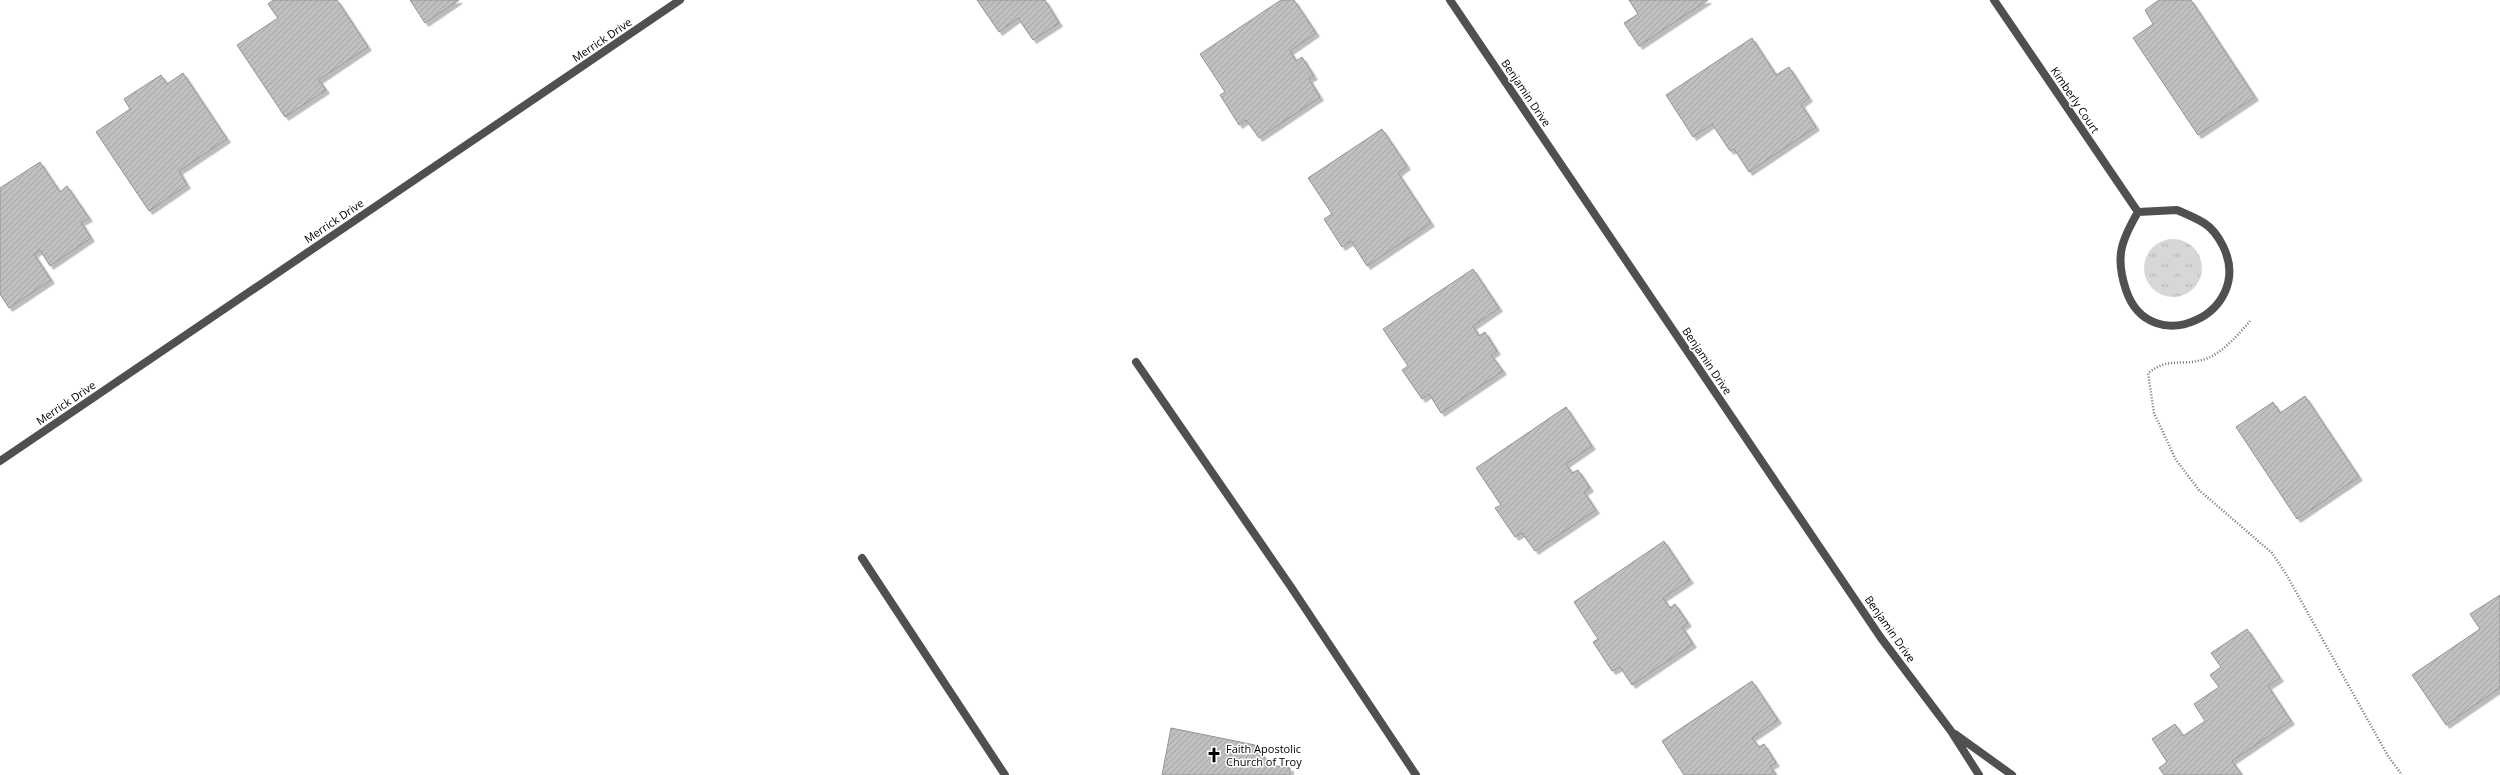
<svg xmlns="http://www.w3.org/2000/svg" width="2500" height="775" font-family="'Open Sans',sans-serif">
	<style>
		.grass { fill: url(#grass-tufts) }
		.building { fill: url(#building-hatch); stroke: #949494; filter: url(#shadow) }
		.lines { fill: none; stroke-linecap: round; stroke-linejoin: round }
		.path { stroke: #727272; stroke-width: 2.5; stroke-dasharray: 1 2; stroke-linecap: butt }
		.lane { stroke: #505050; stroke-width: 8 }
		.street { stroke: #505050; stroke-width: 8 }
		.labels { text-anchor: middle; stroke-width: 3; stroke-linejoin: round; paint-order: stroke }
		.street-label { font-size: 11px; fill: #000; stroke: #fff }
		.poi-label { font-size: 11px; fill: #000; stroke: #fff; text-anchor: start }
	</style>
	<defs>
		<pattern id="grass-tufts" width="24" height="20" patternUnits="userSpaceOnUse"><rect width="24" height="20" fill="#d7d7d7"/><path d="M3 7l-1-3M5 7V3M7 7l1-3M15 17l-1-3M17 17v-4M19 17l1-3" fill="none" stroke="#b7b7b7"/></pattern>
		<pattern id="building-hatch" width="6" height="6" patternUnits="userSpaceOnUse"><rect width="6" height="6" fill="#c0c0c0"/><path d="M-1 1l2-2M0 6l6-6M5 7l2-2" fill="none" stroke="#a3a3a3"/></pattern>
		<filter id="shadow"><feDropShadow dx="3.5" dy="3.5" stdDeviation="0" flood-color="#0004"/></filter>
	</defs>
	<rect width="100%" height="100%" fill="#fff"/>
	<!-- grass -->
	<path class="grass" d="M2144 268a29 29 0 1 1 58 0a29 29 0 1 1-58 0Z"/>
	<!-- building -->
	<path class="building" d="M 273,0 L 337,0 L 368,47 L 319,80 L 326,90 L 285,117 L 237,45 L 278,18 L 268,4 Z
		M 410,0 L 459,0 L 425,23 Z
		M 977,0 L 1045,0 L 1059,23 L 1033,40 L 1018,18 L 999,32 Z
		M 1281,0 L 1294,0 L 1316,33 L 1290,51 L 1296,61 L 1302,57 L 1314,76 L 1309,79 L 1320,97 L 1259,138 L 1246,120 L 1239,125 L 1220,95 L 1225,92 L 1200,54 Z
		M 1629,0 L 1708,0 L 1639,46 L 1624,23 L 1638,14 Z
		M 2159,0 L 2191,0 L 2255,97 L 2198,135 L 2133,38 L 2153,24 L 2145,10 Z
		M 1752,38 L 1776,75 L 1789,67 L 1809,98 L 1801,104 L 1816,127 L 1749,172 L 1734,149 L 1730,151 L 1712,124 L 1693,137 L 1666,95 Z
		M 183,73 L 227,139 L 179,171 L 187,185 L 149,211 L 96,132 L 130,109 L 124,99 L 161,75 L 167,84 Z
		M 1382,129 L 1407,166 L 1398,173 L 1431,223 L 1367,266 L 1351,241 L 1342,247 L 1324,219 L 1332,214 L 1308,178 Z
		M 40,162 L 60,192 L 67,186 L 89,218 L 81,222 L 91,238 L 50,266 L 40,250 L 34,254 L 51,280 L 9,308 L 0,294 L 0,188 Z
		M 1473,269 L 1499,308 L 1473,326 L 1479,336 L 1485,332 L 1497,351 L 1491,355 L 1503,371 L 1441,413 L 1429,394 L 1422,399 L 1402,370 L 1408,366 L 1383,329 Z
		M 2305,396 L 2359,477 L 2297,519 L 2236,427 L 2273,402 L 2280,413 Z
		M 1566,407 L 1592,446 L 1566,464 L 1572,473 L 1578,470 L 1590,488 L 1584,492 L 1596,510 L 1535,551 L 1522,533 L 1515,537 L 1495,508 L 1501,505 L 1476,468 Z
		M 1664,541 L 1690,580 L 1663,598 L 1670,608 L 1675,604 L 1688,623 L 1682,627 L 1693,644 L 1632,685 L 1620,667 L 1612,671 L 1593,642 L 1598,639 L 1574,602 Z
		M 2500,595 L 2500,688 L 2446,725 L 2412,675 L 2480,629 L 2470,614 Z
		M 2247,629 L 2280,678 L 2268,686 L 2291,721 L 2232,761 L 2242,775 L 2164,775 L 2159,768 L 2167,762 L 2152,739 L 2175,724 L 2183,736 L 2205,721 L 2194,704 L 2219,687 L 2210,675 L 2221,667 L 2211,653 Z
		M 1752,681 L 1778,720 L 1752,738 L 1759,747 L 1764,744 L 1776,763 L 1770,766 L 1776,775 L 1684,775 L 1662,741 Z
		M 1171,728 L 1255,745 L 1270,765 L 1290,768 L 1290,775 L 1162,775 Z"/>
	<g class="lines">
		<!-- path -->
		<path class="path" d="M 2250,321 C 2238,335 2220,356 2202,360 C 2180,366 2169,357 2148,373 L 2154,413 L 2176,460 L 2199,490 L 2272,553 L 2286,574 L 2388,756 L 2402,775"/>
		<!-- lane -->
		<path class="lane" d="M 1136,362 L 1291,587 L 1416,775
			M 862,558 L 1005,775"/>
		<!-- street -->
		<path class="street" d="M 1450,0 L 1881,638 L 1951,731 L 1979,775
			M 1994,0 L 2138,212
			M 2177,210 C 2186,214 2196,218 2204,223 C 2212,228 2219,238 2223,246 C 2256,313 2150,362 2126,290 C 2115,257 2121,241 2138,212 Z
			M 0,461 L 680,0
			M 1955,734 L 2012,775"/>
	</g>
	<!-- icons -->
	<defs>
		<g id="church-bare" transform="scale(1.2)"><path d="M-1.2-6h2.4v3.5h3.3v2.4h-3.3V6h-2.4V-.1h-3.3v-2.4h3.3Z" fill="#000" stroke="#fff" stroke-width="2.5" paint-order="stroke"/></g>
	</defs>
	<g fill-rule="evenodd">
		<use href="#church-bare" x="1214" y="755"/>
	</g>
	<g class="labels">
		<!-- street labels -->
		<g class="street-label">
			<text transform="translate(602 40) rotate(-34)" y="4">Merrick Drive</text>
			<text transform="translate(1526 93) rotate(56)" y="4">Benjamin Drive</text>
			<text transform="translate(2075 100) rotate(56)" y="4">Kimberly Court</text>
			<text transform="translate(334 221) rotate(-34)" y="4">Merrick Drive</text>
			<text transform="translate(1707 361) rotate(56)" y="4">Benjamin Drive</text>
			<text transform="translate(66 403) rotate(-34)" y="4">Merrick Drive</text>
			<text transform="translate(1890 629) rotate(55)" y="4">Benjamin Drive</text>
		</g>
		<!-- poi labels -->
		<g class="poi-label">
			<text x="1226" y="753">Faith Apostolic<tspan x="1226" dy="13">Church of Troy</tspan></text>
		</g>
	</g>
</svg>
